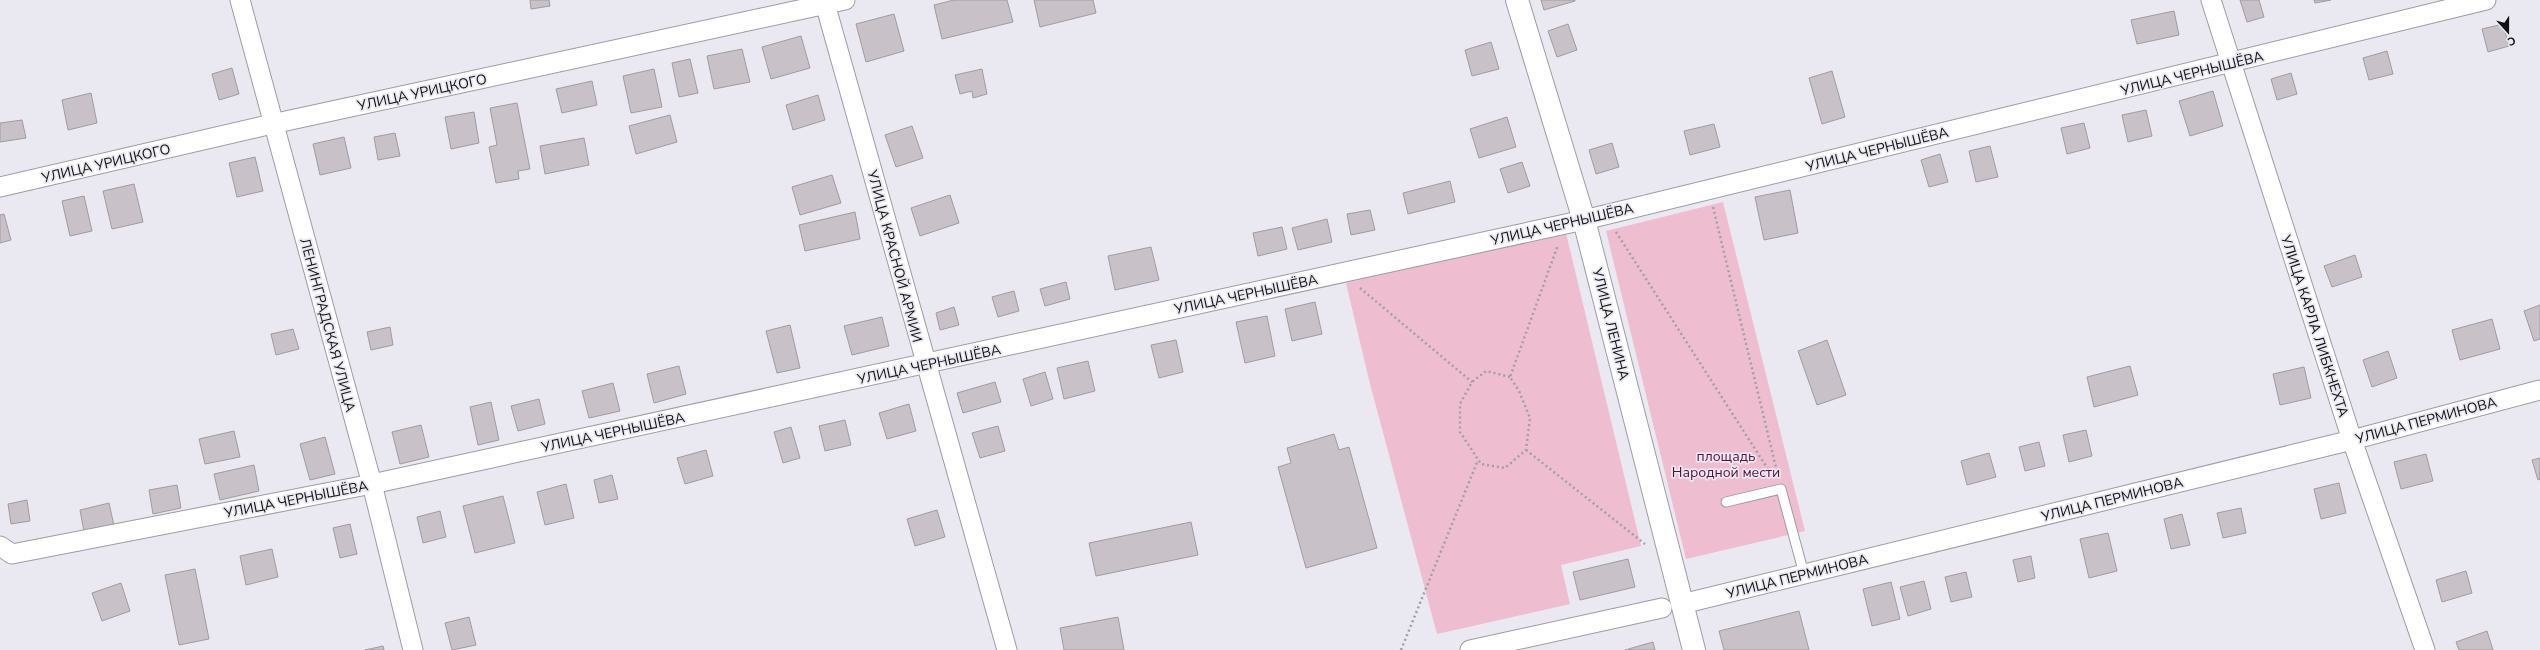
<svg xmlns="http://www.w3.org/2000/svg" width="2540" height="650" font-family="'Nunito Sans',sans-serif">
	<style>
		.green { fill: #eebed0 }
		.building { fill: #c8c2c8; stroke: #a19ba1 }
		.lines { fill: none; stroke-linecap: round; stroke-linejoin: round }
		.service-casing { stroke: #9e9ca4; stroke-width: 11 }
		.minor-casing { stroke: #9e9ca4; stroke-width: 21 }
		.tertiary-casing { stroke: #9e9ca4; stroke-width: 24 }
		.path { stroke: #a19fa6; stroke-width: 2.5; stroke-dasharray: 2 3; stroke-linecap: butt }
		.service { stroke: #fff; stroke-width: 9 }
		.minor { stroke: #fff; stroke-width: 19 }
		.tertiary { stroke: #fff; stroke-width: 22 }
		.labels { text-anchor: middle; stroke-width: 3.5; stroke-linejoin: round; paint-order: stroke }
		.street-label { font-size: 14px; fill: #100f12; stroke: #eae8f0 }
		.park-label { font-size: 14px; fill: #581036; stroke: #eae8f0 }
	</style>
	<rect width="100%" height="100%" fill="#eae8f0"/>
	<!-- green -->
	<path class="green" d="M 1723,202 L 1805,531 L 1686,559 L 1606,231 Z
		M 1566,233 L 1641,546 L 1561,565 L 1570,604 L 1437,634 L 1370,384 L 1346,283 Z"/>
	<!-- building -->
	<path class="building" d="M 530,0 L 549,0 L 550,6 L 531,9 Z
		M 954,0 L 1007,0 L 1013,22 L 942,39 L 934,5 Z
		M 1034,0 L 1093,0 L 1096,13 L 1040,27 Z
		M 1541,0 L 1575,0 L 1575,1 L 1544,10 Z
		M 2240,0 L 2259,0 L 2264,17 L 2247,22 Z
		M 2314,0 L 2331,0 L 2315,3 Z
		M 2174,11 L 2179,35 L 2137,44 L 2131,20 Z
		M 894,14 L 904,51 L 866,62 L 856,24 Z
		M 1568,24 L 1577,50 L 1557,57 L 1548,31 Z
		M 2503,24 L 2509,46 L 2488,52 L 2482,29 Z
		M 801,36 L 810,68 L 771,79 L 762,47 Z
		M 1491,42 L 1499,69 L 1472,76 L 1465,50 Z
		M 742,49 L 750,82 L 714,89 L 707,56 Z
		M 2387,51 L 2393,74 L 2369,80 L 2363,58 Z
		M 690,59 L 698,93 L 679,97 L 672,63 Z
		M 232,68 L 239,94 L 219,100 L 212,74 Z
		M 654,69 L 662,107 L 631,113 L 623,76 Z
		M 982,69 L 987,94 L 973,98 L 972,91 L 960,94 L 955,75 Z
		M 1832,71 L 1845,117 L 1822,124 L 1809,78 Z
		M 2291,73 L 2297,94 L 2277,100 L 2271,79 Z
		M 592,81 L 597,105 L 562,113 L 556,89 Z
		M 2213,91 L 2223,126 L 2190,136 L 2179,101 Z
		M 91,93 L 97,123 L 68,130 L 62,100 Z
		M 818,95 L 825,120 L 793,130 L 786,105 Z
		M 517,103 L 530,169 L 518,171 L 519,179 L 496,183 L 489,147 L 497,145 L 490,108 Z
		M 2146,110 L 2152,136 L 2128,142 L 2122,115 Z
		M 474,112 L 479,143 L 451,149 L 445,117 Z
		M 670,115 L 677,142 L 636,154 L 629,126 Z
		M 1507,117 L 1516,147 L 1479,158 L 1470,129 Z
		M 22,120 L 26,138 L 0,142 L 0,123 Z
		M 2084,123 L 2090,148 L 2067,154 L 2061,128 Z
		M 1714,124 L 1720,147 L 1690,155 L 1684,131 Z
		M 912,126 L 923,158 L 896,167 L 885,135 Z
		M 395,133 L 400,156 L 378,160 L 374,137 Z
		M 344,137 L 351,168 L 320,175 L 313,144 Z
		M 584,138 L 589,165 L 545,174 L 540,146 Z
		M 1612,143 L 1619,167 L 1596,174 L 1589,150 Z
		M 1990,146 L 1998,177 L 1976,182 L 1969,151 Z
		M 1940,154 L 1948,182 L 1929,187 L 1921,160 Z
		M 255,157 L 263,191 L 237,197 L 229,163 Z
		M 1522,162 L 1530,186 L 1508,193 L 1500,169 Z
		M 832,175 L 841,203 L 800,215 L 792,187 Z
		M 1450,181 L 1455,202 L 1408,214 L 1403,193 Z
		M 134,184 L 143,222 L 112,229 L 103,191 Z
		M 1790,190 L 1798,233 L 1764,240 L 1755,197 Z
		M 950,195 L 959,223 L 920,236 L 911,208 Z
		M 84,196 L 92,231 L 70,236 L 62,201 Z
		M 1370,210 L 1375,230 L 1351,235 L 1347,214 Z
		M 855,212 L 860,239 L 805,251 L 799,225 Z
		M 4,214 L 11,240 L 0,243 L 0,215 Z
		M 1327,219 L 1332,242 L 1298,250 L 1292,228 Z
		M 1282,227 L 1287,249 L 1258,256 L 1253,233 Z
		M 1151,247 L 1159,280 L 1115,290 L 1108,256 Z
		M 2355,255 L 2362,277 L 2332,287 L 2324,266 Z
		M 1066,282 L 1070,299 L 1045,306 L 1040,289 Z
		M 1014,291 L 1019,311 L 998,317 L 992,297 Z
		M 1315,302 L 1322,334 L 1292,341 L 1285,309 Z
		M 2540,305 L 2540,339 L 2534,341 L 2524,311 Z
		M 954,307 L 959,325 L 940,330 L 936,313 Z
		M 1267,316 L 1275,356 L 1245,363 L 1236,322 Z
		M 882,317 L 889,346 L 852,355 L 844,326 Z
		M 2492,319 L 2500,349 L 2460,360 L 2452,330 Z
		M 790,325 L 800,368 L 777,373 L 766,331 Z
		M 390,327 L 393,345 L 371,350 L 367,332 Z
		M 293,329 L 299,349 L 276,355 L 271,334 Z
		M 1176,340 L 1183,372 L 1159,378 L 1151,345 Z
		M 1827,340 L 1846,395 L 1817,405 L 1798,351 Z
		M 2388,351 L 2397,378 L 2372,387 L 2363,360 Z
		M 1088,361 L 1095,391 L 1064,399 L 1057,368 Z
		M 679,366 L 686,394 L 654,403 L 647,374 Z
		M 2130,366 L 2138,395 L 2094,407 L 2087,377 Z
		M 2304,367 L 2311,398 L 2280,405 L 2273,374 Z
		M 1045,372 L 1053,399 L 1031,406 L 1023,379 Z
		M 995,382 L 1001,402 L 963,413 L 957,393 Z
		M 613,383 L 620,411 L 589,418 L 582,391 Z
		M 539,399 L 545,424 L 518,431 L 511,406 Z
		M 491,402 L 499,440 L 478,445 L 470,407 Z
		M 909,404 L 916,431 L 887,439 L 879,413 Z
		M 845,420 L 851,445 L 825,451 L 819,426 Z
		M 421,425 L 429,457 L 400,464 L 392,432 Z
		M 998,426 L 1005,451 L 980,458 L 972,433 Z
		M 791,427 L 800,458 L 783,463 L 774,432 Z
		M 2086,430 L 2092,456 L 2069,462 L 2063,435 Z
		M 234,431 L 240,457 L 205,464 L 199,439 Z
		M 1334,434 L 1339,450 L 1349,447 L 1377,548 L 1306,568 L 1278,467 L 1291,463 L 1287,448 Z
		M 325,437 L 335,474 L 310,480 L 300,444 Z
		M 2039,442 L 2045,466 L 2025,471 L 2019,447 Z
		M 706,450 L 713,476 L 685,484 L 677,458 Z
		M 1989,453 L 1996,477 L 1967,485 L 1961,461 Z
		M 2426,454 L 2433,481 L 2401,489 L 2394,462 Z
		M 2540,458 L 2540,479 L 2538,480 L 2532,460 Z
		M 254,465 L 259,491 L 220,500 L 214,474 Z
		M 612,475 L 618,499 L 599,503 L 594,480 Z
		M 2339,483 L 2346,513 L 2321,519 L 2314,489 Z
		M 566,484 L 574,518 L 545,525 L 537,492 Z
		M 177,485 L 181,508 L 153,514 L 149,490 Z
		M 503,496 L 515,543 L 475,553 L 463,506 Z
		M 27,500 L 30,521 L 11,524 L 8,504 Z
		M 109,503 L 115,530 L 85,537 L 80,510 Z
		M 2241,508 L 2246,533 L 2223,538 L 2217,513 Z
		M 937,510 L 945,537 L 915,546 L 907,519 Z
		M 440,511 L 446,537 L 423,543 L 417,517 Z
		M 2182,514 L 2190,545 L 2171,549 L 2164,519 Z
		M 1191,522 L 1198,555 L 1096,576 L 1089,543 Z
		M 350,524 L 357,554 L 340,558 L 333,528 Z
		M 2108,533 L 2117,571 L 2089,578 L 2080,539 Z
		M 272,549 L 278,577 L 246,585 L 240,556 Z
		M 2031,556 L 2035,578 L 2018,582 L 2013,560 Z
		M 1628,559 L 1635,587 L 1580,600 L 1573,572 Z
		M 195,569 L 209,639 L 179,645 L 165,575 Z
		M 2466,571 L 2472,593 L 2442,602 L 2436,580 Z
		M 1966,572 L 1972,597 L 1951,602 L 1945,577 Z
		M 1924,581 L 1931,609 L 1908,616 L 1900,587 Z
		M 1891,582 L 1900,619 L 1872,626 L 1863,589 Z
		M 121,583 L 130,611 L 102,621 L 92,593 Z
		M 1799,611 L 1809,650 L 1724,650 L 1719,631 Z
		M 469,617 L 476,645 L 452,650 L 445,623 Z
		M 1118,617 L 1124,650 L 1064,650 L 1060,628 Z
		M 2487,631 L 2493,650 L 2459,650 L 2456,642 Z
		M 1653,642 L 1655,650 L 1625,650 Z
		M 383,646 L 384,650 L 365,650 Z"/>
	<g class="lines">
		<!-- service casing -->
		<g class="service-casing">
			<path id="service" d="M 1726,502 L 1781,489 L 1804,574"/>
		</g>
		<!-- minor casing -->
		<g class="minor-casing">
			<path id="minor" d="M 240,0 L 372,484 L 413,650
				M 824,0 L 1007,650
				M 2211,0 L 2352,440 L 2425,650
				M 0,187 L 272,124 L 845,0
				M 0,546 L 12,554 L 372,484 L 1584,220 L 2486,0
				M 1682,604 L 2352,440 L 2540,390
				M 1470,650 L 1662,608"/>
		</g>
		<!-- tertiary casing -->
		<g class="tertiary-casing">
			<path id="tertiary" d="M 1517,0 L 1584,220 L 1694,650"/>
		</g>
		<!-- path -->
		<path class="path" d="M 1713,207 L 1778,476
			M 1616,232 L 1773,477
			M 1360,288 L 1472,382
			M 1510,377 L 1486,371 L 1472,382 L 1460,404 L 1460,432 L 1481,464 L 1505,468 L 1526,450 L 1530,418 L 1519,391 L 1510,377 L 1558,245
			M 1526,450 L 1645,544
			M 1401,650 L 1478,460"/>
		<!-- service -->
		<use href="#service" class="service"/>
		<!-- minor -->
		<use href="#minor" class="minor"/>
		<!-- tertiary -->
		<use href="#tertiary" class="tertiary"/>
	</g>
	<g class="labels">
		<!-- street labels -->
		<g class="street-label">
			<text transform="translate(2192 73) rotate(-14)" y="5">УЛИЦА ЧЕРНЫШЁВА</text>
			<text transform="translate(422 92) rotate(-12)" y="5">УЛИЦА УРИЦКОГО</text>
			<text transform="translate(1877 149) rotate(-14)" y="5">УЛИЦА ЧЕРНЫШЁВА</text>
			<text transform="translate(106 163) rotate(-13)" y="5">УЛИЦА УРИЦКОГО</text>
			<text transform="translate(1562 224) rotate(-13)" y="5">УЛИЦА ЧЕРНЫШЁВА</text>
			<text transform="translate(895 256) rotate(75)" y="5">УЛИЦА КРАСНОЙ АРМИИ</text>
			<text transform="translate(1246 294) rotate(-12)" y="5">УЛИЦА ЧЕРНЫШЁВА</text>
			<text transform="translate(1611 324) rotate(76)" y="5">УЛИЦА ЛЕНИНА</text>
			<text transform="translate(328 325) rotate(75)" y="5">ЛЕНИНГРАДСКАЯ УЛИЦА</text>
			<text transform="translate(2315 326) rotate(72)" y="5">УЛИЦА КАРЛА ЛИБКНЕХТА</text>
			<text transform="translate(929 364) rotate(-12)" y="5">УЛИЦА ЧЕРНЫШЁВА</text>
			<text transform="translate(2426 420) rotate(-15)" y="5">УЛИЦА ПЕРМИНОВА</text>
			<text transform="translate(613 432) rotate(-12)" y="5">УЛИЦА ЧЕРНЫШЁВА</text>
			<text transform="translate(296 499) rotate(-11)" y="5">УЛИЦА ЧЕРНЫШЁВА</text>
			<text transform="translate(2112 499) rotate(-14)" y="5">УЛИЦА ПЕРМИНОВА</text>
			<text transform="translate(1797 576) rotate(-14)" y="5">УЛИЦА ПЕРМИНОВА</text>
		</g>
		<!-- park labels -->
		<g class="park-label">
			<text x="1726" y="461">площадь<tspan x="1726" dy="16">Народной мести</tspan></text>
		</g>
	</g>
	<!-- north arrow -->
	<g transform="translate(2508 32) rotate(159)" stroke="#eae8f0" stroke-width="3" paint-order="stroke">
	<path d="M0-3L7 15L0 10L-7 15Z" fill="#100f12"/>
	<text y="-6" font-size="11" font-weight="bold" text-anchor="middle" fill="#100f12">С</text>
	</g>
</svg>
